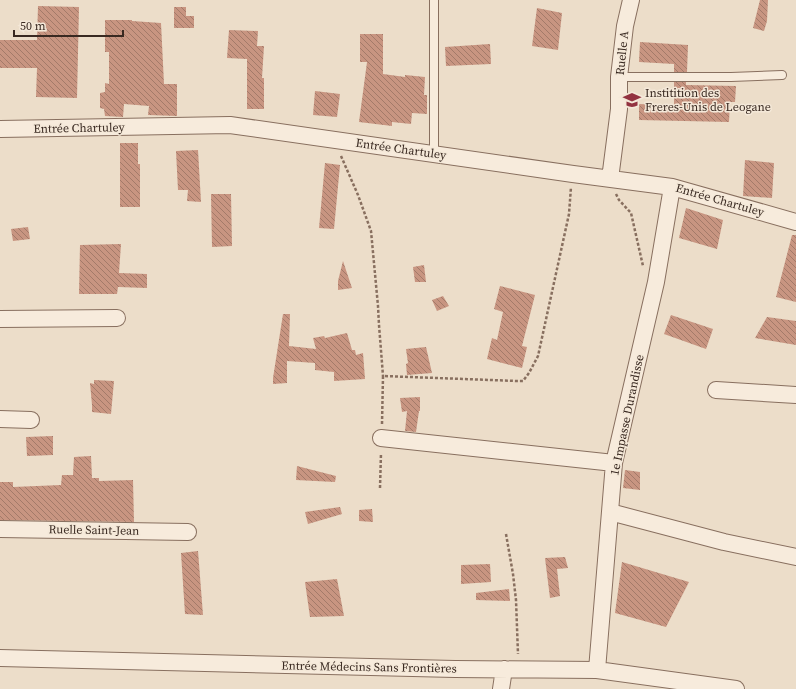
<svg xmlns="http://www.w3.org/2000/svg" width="796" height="689" font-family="'Source Serif 4',serif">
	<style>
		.building { fill: url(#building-back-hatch) }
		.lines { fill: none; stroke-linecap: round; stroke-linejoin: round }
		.service-casing { stroke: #886f5f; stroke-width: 10 }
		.minor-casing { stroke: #886f5f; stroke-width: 18 }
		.path { stroke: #886f5f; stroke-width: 2.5; stroke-dasharray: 3 2; stroke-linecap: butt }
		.service { stroke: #f7ebdc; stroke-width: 8 }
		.minor { stroke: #f7ebdc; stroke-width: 16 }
		.labels { text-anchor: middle; stroke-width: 3; stroke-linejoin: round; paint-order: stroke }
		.street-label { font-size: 12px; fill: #392921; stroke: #f4e8d8 }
		.poi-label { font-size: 12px; fill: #392921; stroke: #f4e8d8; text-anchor: start }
	</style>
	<defs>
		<pattern id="building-back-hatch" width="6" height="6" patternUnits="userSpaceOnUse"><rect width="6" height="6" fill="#c89581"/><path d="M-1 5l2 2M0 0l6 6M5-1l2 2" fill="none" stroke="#a37a69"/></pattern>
	</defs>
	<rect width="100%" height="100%" fill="#ecddc9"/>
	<!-- building -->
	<path class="building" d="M 760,0 L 768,0 L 767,21 L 764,31 L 753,28 Z
		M 38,6 L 79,7 L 77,98 L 36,97 L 37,68 L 0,68 L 0,40 L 37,40 Z
		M 174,7 L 186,7 L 186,16 L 194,16 L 194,28 L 174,28 Z
		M 537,8 L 562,13 L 558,50 L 532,46 Z
		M 105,20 L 132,20 L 132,21 L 161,23 L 164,84 L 177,84 L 177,116 L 148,115 L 149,106 L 124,104 L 123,117 L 105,116 L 104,109 L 100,108 L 100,93 L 105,92 L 105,83 L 109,84 L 109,52 L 105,52 Z
		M 229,30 L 258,31 L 257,46 L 264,46 L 262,78 L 264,78 L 264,109 L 247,109 L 247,59 L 227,58 Z
		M 360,34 L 383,34 L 383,74 L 405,77 L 405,75 L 425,77 L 424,95 L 427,95 L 427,114 L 412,113 L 411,124 L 392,122 L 392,126 L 359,122 L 367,62 L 360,62 Z
		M 640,42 L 688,45 L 687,72 L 674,72 L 674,64 L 639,62 Z
		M 490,44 L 491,64 L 446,66 L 445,47 Z
		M 674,82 L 686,82 L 686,85 L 736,86 L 735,102 L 730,102 L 729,122 L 639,120 L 639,104 L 674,105 Z
		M 315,91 L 340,94 L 337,117 L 313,115 Z
		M 120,143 L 138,143 L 138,164 L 140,164 L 140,207 L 120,207 Z
		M 198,150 L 201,202 L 187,201 L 188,190 L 178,190 L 176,151 Z
		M 745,160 L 774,163 L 772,198 L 743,196 Z
		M 325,163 L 340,165 L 334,229 L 319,228 Z
		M 211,194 L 231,194 L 232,246 L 212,247 Z
		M 686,208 L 723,220 L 717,249 L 679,238 Z
		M 28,227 L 30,239 L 13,241 L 11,229 Z
		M 792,235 L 796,235 L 796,302 L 776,297 Z
		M 121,244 L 119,273 L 147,274 L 147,288 L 118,287 L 117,294 L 79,294 L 80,245 Z
		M 343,261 L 352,288 L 338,290 L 338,281 Z
		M 424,265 L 426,282 L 415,282 L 413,267 Z
		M 500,286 L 535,295 L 522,346 L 527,347 L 522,368 L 487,359 L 492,338 L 497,340 L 503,312 L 494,309 Z
		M 443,296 L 449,306 L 437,311 L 432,300 Z
		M 283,314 L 290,314 L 289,346 L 316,349 L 313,338 L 324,336 L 325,338 L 347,333 L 352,350 L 355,350 L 356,355 L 363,353 L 365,379 L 334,381 L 334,372 L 315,370 L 315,363 L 287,361 L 287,383 L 273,384 L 273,378 Z
		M 671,315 L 713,329 L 706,349 L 664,334 Z
		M 767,317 L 796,321 L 796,345 L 755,338 Z
		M 426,347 L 432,373 L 407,375 L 406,364 L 408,363 L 406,349 Z
		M 94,380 L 114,381 L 111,414 L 92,412 L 92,405 L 90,383 L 94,384 Z
		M 420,397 L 420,411 L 419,411 L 416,432 L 405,431 L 407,411 L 402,412 L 400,398 Z
		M 53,436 L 53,455 L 27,456 L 26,437 Z
		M 91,456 L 92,478 L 99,478 L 99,481 L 133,480 L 134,522 L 0,520 L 0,482 L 13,482 L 13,487 L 61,485 L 62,475 L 73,475 L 74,457 Z
		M 297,466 L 336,476 L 335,482 L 296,480 Z
		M 625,470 L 640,472 L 640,490 L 623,488 Z
		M 340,507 L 342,514 L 308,524 L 305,512 Z
		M 372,509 L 373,522 L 359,521 L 359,510 Z
		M 198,551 L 203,615 L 185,614 L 181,553 Z
		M 565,557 L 568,568 L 557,569 L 560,596 L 550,598 L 545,558 Z
		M 622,562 L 689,582 L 666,627 L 615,613 Z
		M 490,564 L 491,582 L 461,584 L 461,565 Z
		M 337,579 L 344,616 L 310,617 L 305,582 Z
		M 509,589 L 510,601 L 476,600 L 476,593 Z"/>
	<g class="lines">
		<!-- service casing -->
		<g class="service-casing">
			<path id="service" d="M 434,0 L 434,154
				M 619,77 L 731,77 L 782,75"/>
		</g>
		<!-- minor casing -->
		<g class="minor-casing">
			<path id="minor" d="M 0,129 L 230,125 L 573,174 L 672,187 L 796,222
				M 610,179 L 619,109 L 619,77 L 625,26 L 631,0
				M 0,319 L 117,318
				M 716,390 L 796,395
				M 0,419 L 31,420
				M 381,438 L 614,463
				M 610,512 L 724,542 L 796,557
				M 0,529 L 188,532
				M 0,658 L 455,669 L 597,670 L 736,689
				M 597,670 L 614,463 L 656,282 L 672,187
				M 501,689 L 504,669"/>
		</g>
		<!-- path -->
		<path class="path" d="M 341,156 L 358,195 L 371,231 L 378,306 L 379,325 L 383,376
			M 616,194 L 619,200 L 631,213 L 643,266
			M 382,424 L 383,376 L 517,381 L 523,381 L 529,373 L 538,356 L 569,214 L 571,187
			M 380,488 L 381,453
			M 506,534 L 513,574 L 516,600 L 518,654"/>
		<!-- service -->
		<use href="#service" class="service"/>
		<!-- minor -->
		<use href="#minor" class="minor"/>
	</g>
	<!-- icons -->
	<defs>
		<g id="school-bare" transform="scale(1.38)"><path d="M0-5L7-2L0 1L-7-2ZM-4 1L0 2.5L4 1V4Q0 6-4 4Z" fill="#933240" stroke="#f4e8d8" stroke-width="2.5" paint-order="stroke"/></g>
	</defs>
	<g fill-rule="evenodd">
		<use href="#school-bare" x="632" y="100"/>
	</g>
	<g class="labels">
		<!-- street labels -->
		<g class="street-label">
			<text transform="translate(622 53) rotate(-84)" y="4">Ruelle A</text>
			<text transform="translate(79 128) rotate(-1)" y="4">Entrée Chartuley</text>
			<text transform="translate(401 149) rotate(8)" y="4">Entrée Chartuley</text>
			<text transform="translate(720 200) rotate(16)" y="4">Entrée Chartuley</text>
			<text transform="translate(627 415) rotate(-78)" y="4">1e Impasse Durandisse</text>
			<text transform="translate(94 530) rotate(1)" y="4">Ruelle Saint-Jean</text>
			<text transform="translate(369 667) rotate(1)" y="4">Entrée Médecins Sans Frontières</text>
		</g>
		<!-- poi labels -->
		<g class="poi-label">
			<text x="645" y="97">Institition des<tspan x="645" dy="14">Freres-Unis de Leogane</tspan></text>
		</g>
	</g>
	<!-- scale -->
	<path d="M14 30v6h109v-6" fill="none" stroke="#392921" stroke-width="2"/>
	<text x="20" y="30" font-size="12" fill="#392921" stroke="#f4e8d8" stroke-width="3" paint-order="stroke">50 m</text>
</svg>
